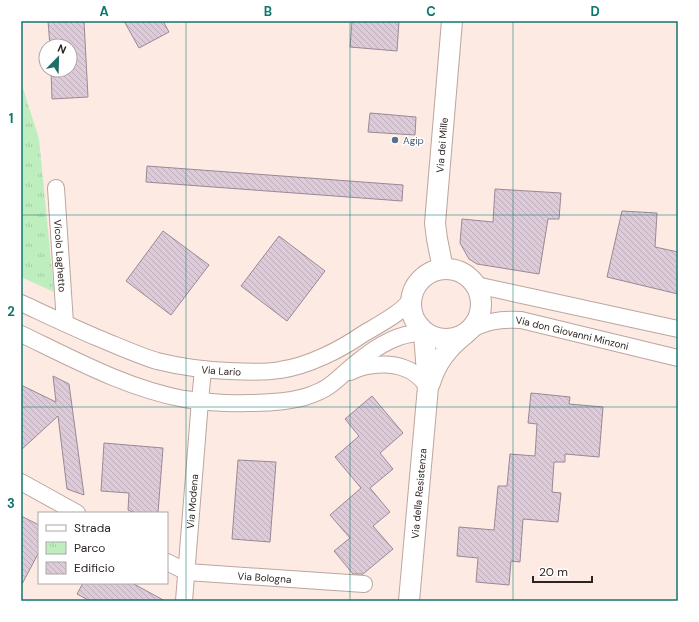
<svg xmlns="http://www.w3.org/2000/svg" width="699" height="622" font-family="'DM Sans',sans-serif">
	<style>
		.park { fill: url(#park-tufts) }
		.building { fill: url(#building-back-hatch); stroke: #9a8896 }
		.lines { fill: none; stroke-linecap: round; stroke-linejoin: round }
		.minor-casing { stroke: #bca69e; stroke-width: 18 }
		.tertiary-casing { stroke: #bca69e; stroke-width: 22 }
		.minor { stroke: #fff; stroke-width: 16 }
		.tertiary { stroke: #fff; stroke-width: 20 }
		.grid { fill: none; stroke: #0f766e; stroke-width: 1; stroke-opacity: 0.55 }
		.service-dot { fill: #5c6f8a; stroke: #fff; stroke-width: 1.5 }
		.labels { text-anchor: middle; stroke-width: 3; stroke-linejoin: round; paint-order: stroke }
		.service-label { font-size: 10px; fill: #4e5e75; stroke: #fff; text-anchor: start }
		.street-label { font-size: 10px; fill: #2c2421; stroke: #fff }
		.neatline { fill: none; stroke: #0f766e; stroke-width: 1.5 }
		.grid-label { font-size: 13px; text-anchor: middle; font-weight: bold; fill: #0f766e }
	</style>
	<defs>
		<pattern id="park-tufts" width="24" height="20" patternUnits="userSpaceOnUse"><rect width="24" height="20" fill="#beeebe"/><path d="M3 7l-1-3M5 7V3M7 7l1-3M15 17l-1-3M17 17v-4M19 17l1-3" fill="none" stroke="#a3cca3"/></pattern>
		<pattern id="building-back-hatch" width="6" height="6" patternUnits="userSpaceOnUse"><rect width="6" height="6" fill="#ddcbd9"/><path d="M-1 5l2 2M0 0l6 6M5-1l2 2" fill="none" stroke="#beaeba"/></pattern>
	</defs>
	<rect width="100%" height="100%" fill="#fdeae3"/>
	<!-- park -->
	<path class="park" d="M 21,82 L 39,139 L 54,292 L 21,277 Z"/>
	<!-- building -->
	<path class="building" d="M 48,21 L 84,21 L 88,97 L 52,99 L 51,70 L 70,70 L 70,46 L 50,46 Z
		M 124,21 L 163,21 L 169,32 L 139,48 Z
		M 352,21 L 399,21 L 397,51 L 350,47 Z
		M 370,113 L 416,117 L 415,135 L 368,132 Z
		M 147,166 L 403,185 L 402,201 L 146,182 Z
		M 495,189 L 561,193 L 559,219 L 548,219 L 539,274 L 477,264 L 469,259 L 460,243 L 462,219 L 493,222 Z
		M 622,211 L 657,213 L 655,247 L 678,252 L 678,294 L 607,277 Z
		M 163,231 L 209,265 L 171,315 L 126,281 Z
		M 279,236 L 325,271 L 287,321 L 241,286 Z
		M 53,376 L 69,384 L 84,495 L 67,489 L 58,416 L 21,450 L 21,385 L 56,402 Z
		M 531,393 L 570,397 L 569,404 L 603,407 L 599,457 L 565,454 L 565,462 L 554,462 L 552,492 L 561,493 L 558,522 L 523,519 L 520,562 L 511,561 L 509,585 L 476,582 L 478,558 L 457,556 L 459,527 L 494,530 L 498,486 L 507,486 L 510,454 L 535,456 L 537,424 L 528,423 Z
		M 372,396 L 403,433 L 380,453 L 393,469 L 370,488 L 390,512 L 373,526 L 393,549 L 363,574 L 353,574 L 334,551 L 350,538 L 330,515 L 361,488 L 335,457 L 359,436 L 345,419 Z
		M 104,443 L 163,448 L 158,513 L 135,513 L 128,510 L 129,493 L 101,491 Z
		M 238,460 L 276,462 L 270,542 L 232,539 Z
		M 21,516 L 39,525 L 39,552 L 21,586 Z
		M 83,583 L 132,583 L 165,601 L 90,601 L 77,594 Z"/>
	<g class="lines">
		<!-- minor casing -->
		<g class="minor-casing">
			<g id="minor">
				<path id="s1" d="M 56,188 L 65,323"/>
				<path d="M 476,285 L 678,329"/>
				<path id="s2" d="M 21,303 C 47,315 72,327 98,338 C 118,346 137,355 157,361 C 181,367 205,370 229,371 C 246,372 264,373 280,370 C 308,366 340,350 363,334 C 378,325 406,311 413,296"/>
				<path id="s3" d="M 467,332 C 485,321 500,319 521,320 L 678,358"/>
				<path d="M 21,334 C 73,359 126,388 184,399 C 205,402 226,404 247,403 C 266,403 287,402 305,397 C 314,394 322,391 329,386 C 339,379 346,371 355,364 C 374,348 405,327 431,335"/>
				<path d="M 350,372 C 365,364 389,362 404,368 C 414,371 422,379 428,387"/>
				<path d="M 21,482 L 77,513"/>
				<path id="s4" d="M 167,562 L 187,572 L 364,584"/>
				<path id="s5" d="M 184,601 L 200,401 L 203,369"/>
			</g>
		</g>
		<!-- tertiary casing -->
		<g class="tertiary-casing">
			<g id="tertiary">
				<path id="s6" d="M 443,269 L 437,239 L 435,223 L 452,21"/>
				<circle cx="446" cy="304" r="35"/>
				<path d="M 430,383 C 436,362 448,347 465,334"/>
				<path id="s7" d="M 409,601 L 428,387 L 424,333 L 420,327"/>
			</g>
		</g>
		<!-- minor -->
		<use href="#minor" class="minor"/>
		<!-- tertiary -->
		<use href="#tertiary" class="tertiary"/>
	</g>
	<!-- grid -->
	<path class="grid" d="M 186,21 L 186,601M 350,21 L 350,601M 513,21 L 513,601M 21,215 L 678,215M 21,407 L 678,407"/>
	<!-- markers -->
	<circle class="service-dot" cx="395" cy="140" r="4"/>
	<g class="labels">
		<!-- service labels -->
		<g class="service-label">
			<text x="403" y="144">Agip</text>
		</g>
		<!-- street labels -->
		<g class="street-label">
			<text dy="4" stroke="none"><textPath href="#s6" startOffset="125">Via dei Mille</textPath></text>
			<text dy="4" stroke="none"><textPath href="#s1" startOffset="68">Vicolo Laghetto</textPath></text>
			<text dy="4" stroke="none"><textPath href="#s3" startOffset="109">Via don Giovanni Minzoni</textPath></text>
			<text dy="4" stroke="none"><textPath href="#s2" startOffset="213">Via Lario</textPath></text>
			<text dy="4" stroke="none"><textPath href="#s7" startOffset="108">Via della Resistenza</textPath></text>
			<text dy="4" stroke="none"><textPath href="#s5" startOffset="100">Via Modena</textPath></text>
			<text dy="4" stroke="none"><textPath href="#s4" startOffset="100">Via Bologna</textPath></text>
		</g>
	</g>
	<!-- border -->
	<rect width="699" height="622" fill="none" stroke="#ffffff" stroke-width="44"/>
	<!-- legend -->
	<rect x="38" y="512" width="130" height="72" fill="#ffffff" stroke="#aba7a6"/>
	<rect x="46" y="525" width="20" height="6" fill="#ffffff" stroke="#aba7a6"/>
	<text x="74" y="532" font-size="12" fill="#2c2421">Strada</text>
	<rect x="46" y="542" width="20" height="12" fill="url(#park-tufts)" stroke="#aba7a6"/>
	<text x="74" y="552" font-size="12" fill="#2c2421">Parco</text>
	<rect x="46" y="562" width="20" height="12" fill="url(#building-back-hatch)" stroke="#aba7a6"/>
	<text x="74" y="572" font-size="12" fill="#2c2421">Edificio</text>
	<!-- north arrow -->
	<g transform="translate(58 58) rotate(23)"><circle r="19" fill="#ffffff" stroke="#aba7a6"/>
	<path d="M0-3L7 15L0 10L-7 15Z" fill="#206c69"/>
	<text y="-6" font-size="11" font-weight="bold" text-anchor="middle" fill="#2c2421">N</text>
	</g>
	<!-- scale -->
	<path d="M533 576v6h59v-6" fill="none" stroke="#2c2421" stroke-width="2"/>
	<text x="539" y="576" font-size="12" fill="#2c2421" stroke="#ffffff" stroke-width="3" paint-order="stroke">20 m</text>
	<rect x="22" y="22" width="655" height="578" class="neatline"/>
	<g class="grid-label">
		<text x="104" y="16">A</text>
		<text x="268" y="16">B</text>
		<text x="431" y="16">C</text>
		<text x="595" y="16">D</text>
		<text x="11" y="123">1</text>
		<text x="11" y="316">2</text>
		<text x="11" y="508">3</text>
	</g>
</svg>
